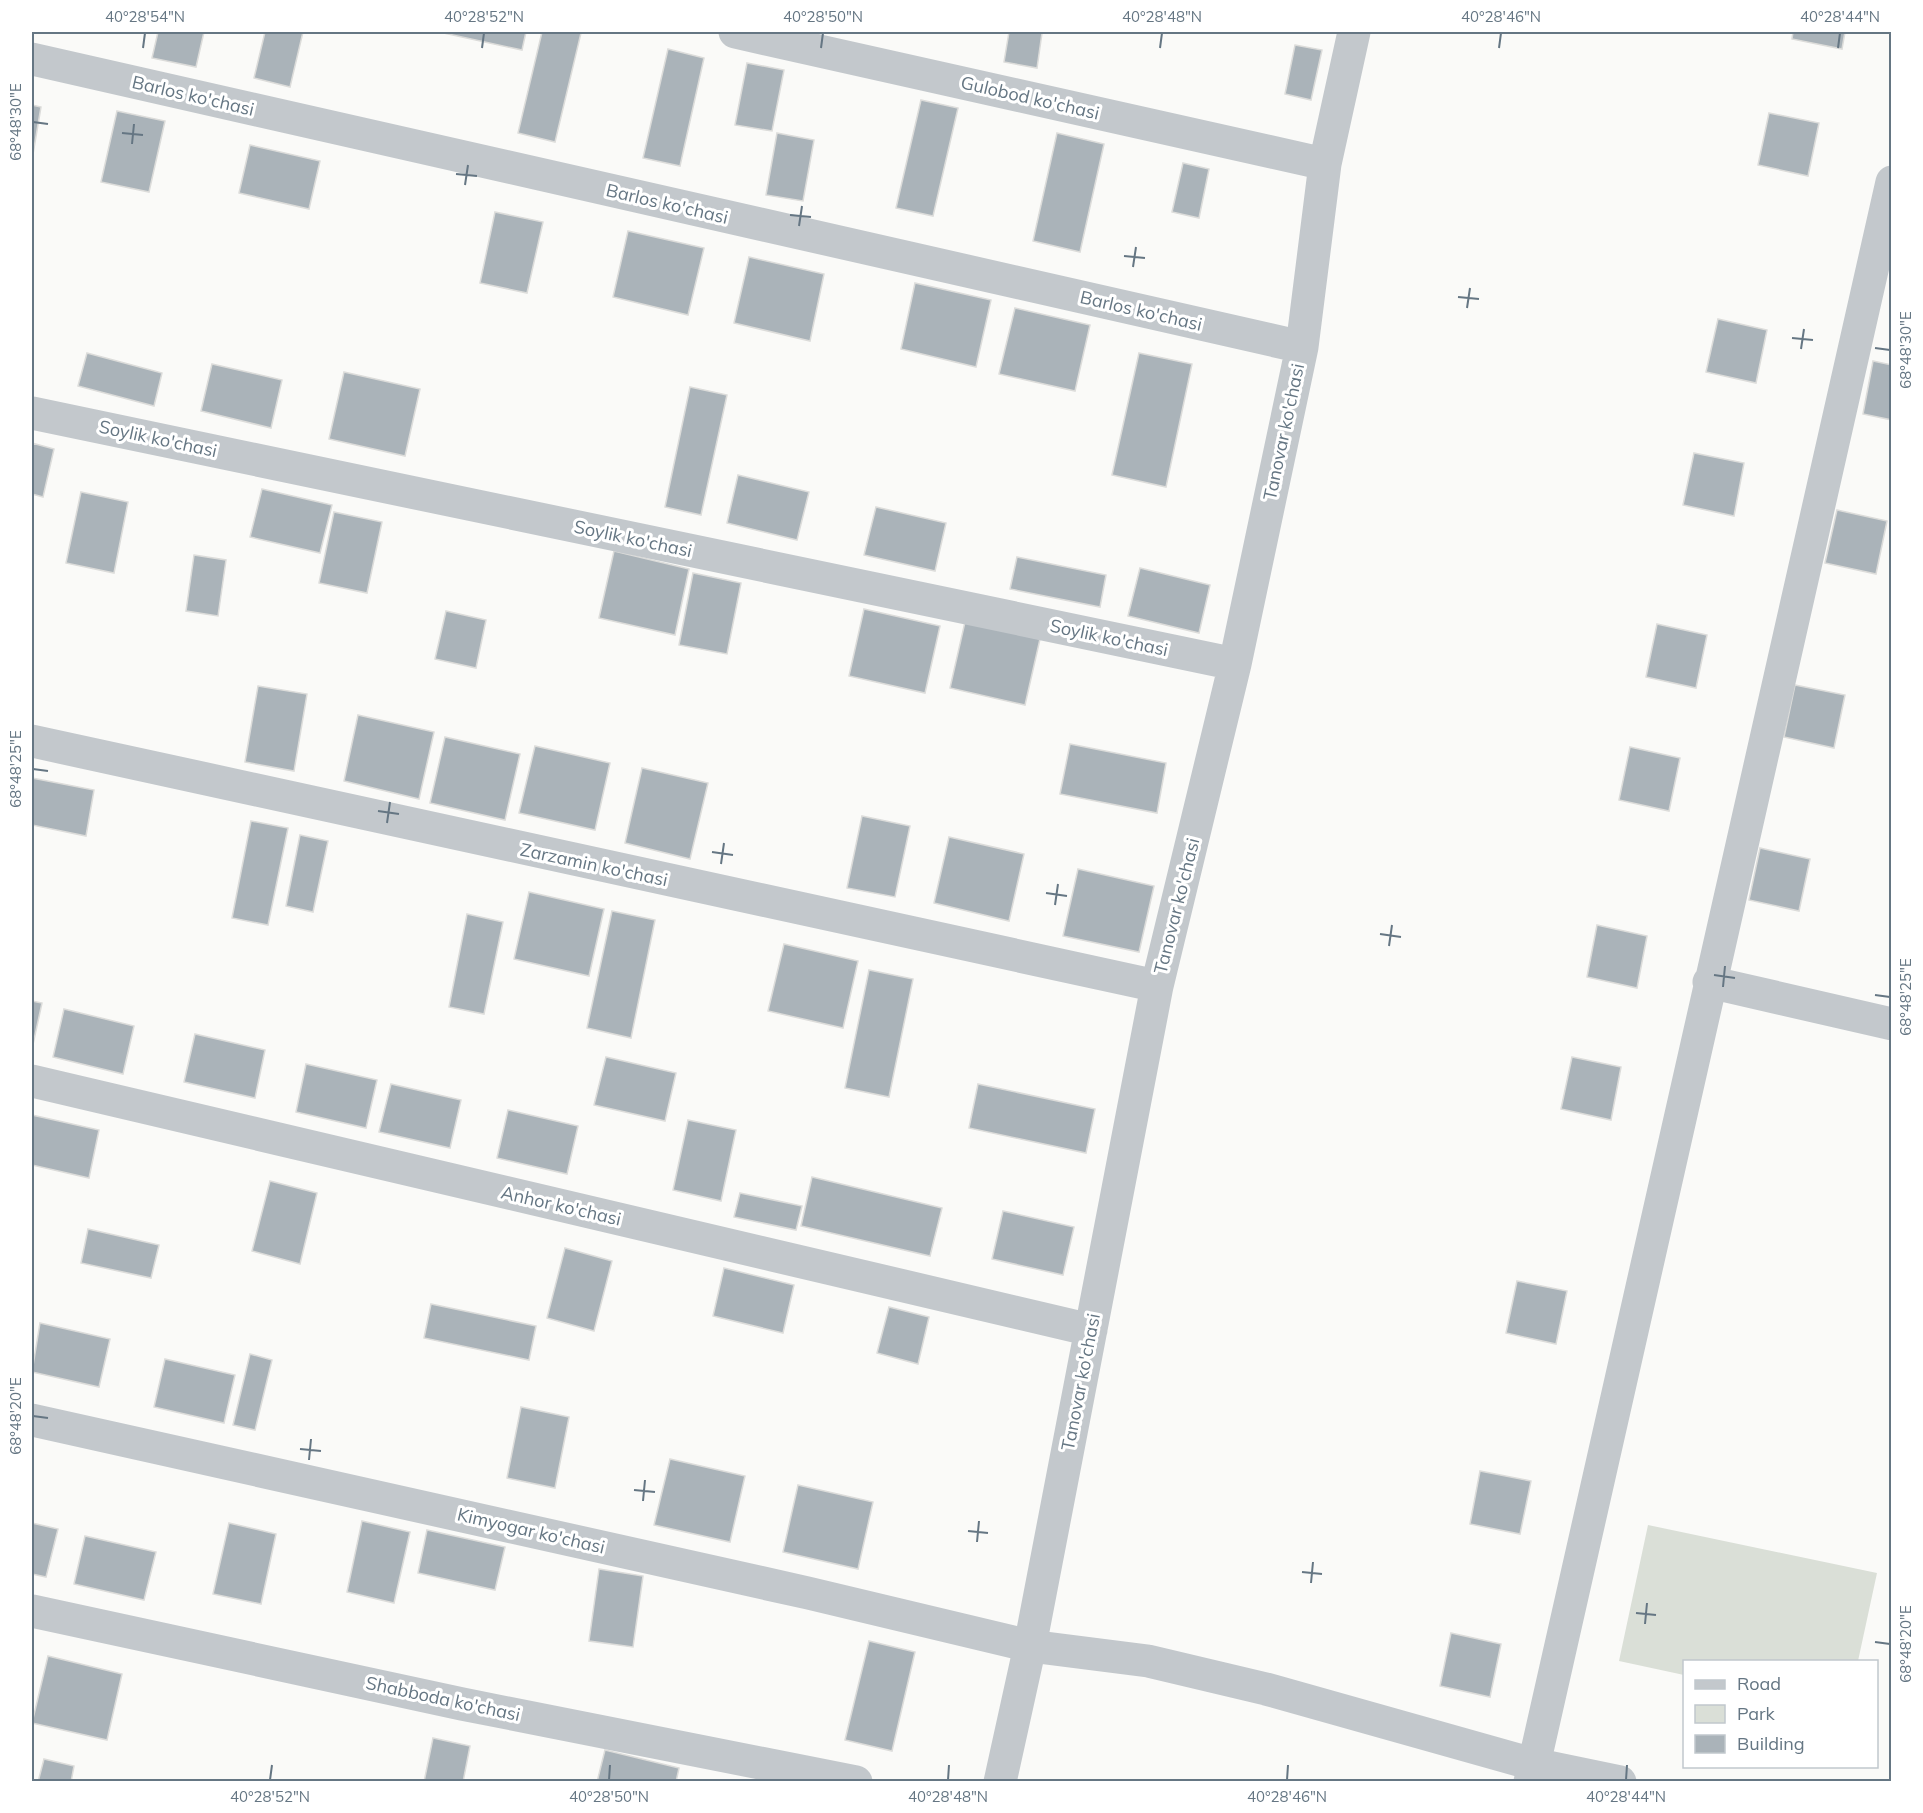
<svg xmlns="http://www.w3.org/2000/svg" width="1923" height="1813" font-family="Mulish,sans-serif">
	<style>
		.green { fill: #dadfd7 }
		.building { fill: #aab3b9; stroke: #dcdcda; stroke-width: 1.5 }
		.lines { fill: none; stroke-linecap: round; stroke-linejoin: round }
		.minor { stroke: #c3c8cc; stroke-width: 33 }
		.ticks { fill: none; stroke: #657683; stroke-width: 2 }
		.labels { text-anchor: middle; stroke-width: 6; stroke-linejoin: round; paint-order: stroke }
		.street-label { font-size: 18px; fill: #657683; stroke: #fff }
		.neatline { fill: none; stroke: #657683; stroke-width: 2 }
		.ticks-label { font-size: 15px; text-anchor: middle; fill: #657683 }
	</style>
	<rect width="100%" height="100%" fill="#fafaf8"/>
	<!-- green -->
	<path class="green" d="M 1648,1525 L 1877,1573 L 1858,1661 L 1684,1662 L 1684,1675 L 1619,1661 Z"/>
	<!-- building -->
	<path class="building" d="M 158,32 L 204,32 L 196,67 L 152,58 Z
		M 265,32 L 303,32 L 290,87 L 254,78 Z
		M 439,32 L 526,32 L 522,50 Z
		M 542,32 L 581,33 L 555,142 L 518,133 Z
		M 1009,32 L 1042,33 L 1037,68 L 1004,62 Z
		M 1793,32 L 1845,32 L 1842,49 L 1792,39 Z
		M 1295,45 L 1322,50 L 1311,100 L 1285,94 Z
		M 668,49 L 704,58 L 680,166 L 643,158 Z
		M 747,63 L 784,70 L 772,131 L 735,125 Z
		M 921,100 L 958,108 L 933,216 L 896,208 Z
		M 32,105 L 41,107 L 32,160 Z
		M 117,111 L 165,121 L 149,192 L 101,182 Z
		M 1769,113 L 1819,123 L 1808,176 L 1758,165 Z
		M 777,133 L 814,140 L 803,201 L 766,195 Z
		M 1057,133 L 1104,144 L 1080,252 L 1033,241 Z
		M 250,145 L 320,161 L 309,209 L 239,193 Z
		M 1183,163 L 1209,169 L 1199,218 L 1172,212 Z
		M 495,212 L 543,222 L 527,293 L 480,283 Z
		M 628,231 L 704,248 L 688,315 L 613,297 Z
		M 749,257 L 824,274 L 810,341 L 734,323 Z
		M 915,283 L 991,300 L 976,367 L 901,349 Z
		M 1015,308 L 1090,325 L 1075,391 L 999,374 Z
		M 1718,319 L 1767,330 L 1756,383 L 1706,372 Z
		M 87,353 L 162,373 L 154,406 L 78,386 Z
		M 1139,353 L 1192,364 L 1166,487 L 1112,475 Z
		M 1873,361 L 1892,365 L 1892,420 L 1863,414 Z
		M 212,364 L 282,380 L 271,428 L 201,411 Z
		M 344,372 L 420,389 L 405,456 L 329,439 Z
		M 690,387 L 727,395 L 701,515 L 665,507 Z
		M 32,443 L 54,449 L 43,497 L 32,494 Z
		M 1694,453 L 1744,463 L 1734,516 L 1683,505 Z
		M 738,475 L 809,492 L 797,540 L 727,523 Z
		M 262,489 L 332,505 L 320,553 L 250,537 Z
		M 81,492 L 128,502 L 114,573 L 66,563 Z
		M 876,507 L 946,523 L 935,571 L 864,555 Z
		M 1837,510 L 1887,521 L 1876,574 L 1825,563 Z
		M 334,512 L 382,522 L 367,593 L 319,583 Z
		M 614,551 L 689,569 L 675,635 L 599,618 Z
		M 194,555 L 226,560 L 218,616 L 186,611 Z
		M 1017,557 L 1106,575 L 1100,607 L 1010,589 Z
		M 1140,568 L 1210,585 L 1199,633 L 1128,616 Z
		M 693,573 L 741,583 L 727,654 L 679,645 Z
		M 864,609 L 940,626 L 925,693 L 849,676 Z
		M 446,611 L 486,620 L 476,668 L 435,659 Z
		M 965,622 L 1040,639 L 1025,705 L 950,688 Z
		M 1657,624 L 1707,635 L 1696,688 L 1646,677 Z
		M 1795,685 L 1845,695 L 1834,748 L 1784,737 Z
		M 258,686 L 307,694 L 294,771 L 245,762 Z
		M 358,715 L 434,732 L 419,799 L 344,781 Z
		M 445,737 L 520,754 L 505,820 L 430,803 Z
		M 1070,744 L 1166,763 L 1157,813 L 1060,794 Z
		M 535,746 L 610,763 L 595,830 L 519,813 Z
		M 1630,747 L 1680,758 L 1669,811 L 1619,800 Z
		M 642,768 L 708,783 L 690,859 L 625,843 Z
		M 32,778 L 94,790 L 86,836 L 32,825 Z
		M 862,816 L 910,826 L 895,897 L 847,888 Z
		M 251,821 L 288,828 L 268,925 L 232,918 Z
		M 300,835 L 328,841 L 313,912 L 286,906 Z
		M 949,837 L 1024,854 L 1009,921 L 934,903 Z
		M 1760,848 L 1810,859 L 1799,911 L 1749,900 Z
		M 1078,869 L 1154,886 L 1139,952 L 1063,936 Z
		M 529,892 L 604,909 L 589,976 L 514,959 Z
		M 612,911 L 655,920 L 631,1038 L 587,1028 Z
		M 467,914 L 503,922 L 484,1014 L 449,1007 Z
		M 1597,925 L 1647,936 L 1637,988 L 1587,977 Z
		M 784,944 L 858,961 L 843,1028 L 768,1011 Z
		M 869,970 L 913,979 L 889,1097 L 845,1088 Z
		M 32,1001 L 42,1003 L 32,1049 Z
		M 64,1009 L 134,1026 L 123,1074 L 53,1057 Z
		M 195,1034 L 265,1050 L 255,1098 L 184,1082 Z
		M 606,1057 L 676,1073 L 665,1121 L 594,1105 Z
		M 1572,1057 L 1621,1067 L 1611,1120 L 1561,1109 Z
		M 306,1064 L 377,1080 L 366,1128 L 296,1112 Z
		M 391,1084 L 461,1100 L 450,1148 L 379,1132 Z
		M 978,1084 L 1095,1109 L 1086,1153 L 969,1128 Z
		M 508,1110 L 578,1126 L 567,1174 L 497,1158 Z
		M 32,1115 L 99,1130 L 89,1178 L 32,1165 Z
		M 688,1120 L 736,1130 L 721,1201 L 673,1190 Z
		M 812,1177 L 942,1208 L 930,1256 L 801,1226 Z
		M 270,1181 L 317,1193 L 300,1264 L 252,1251 Z
		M 740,1193 L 802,1206 L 796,1230 L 734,1217 Z
		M 1003,1211 L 1074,1227 L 1063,1275 L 992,1259 Z
		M 88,1229 L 159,1245 L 151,1278 L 81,1263 Z
		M 565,1248 L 612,1261 L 594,1331 L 547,1318 Z
		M 724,1268 L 794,1285 L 783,1333 L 713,1316 Z
		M 1517,1281 L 1567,1291 L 1556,1344 L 1506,1333 Z
		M 431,1304 L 536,1326 L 529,1360 L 424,1338 Z
		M 889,1307 L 929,1317 L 918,1364 L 877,1353 Z
		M 40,1323 L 110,1339 L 99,1387 L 32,1372 Z
		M 250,1354 L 272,1360 L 255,1430 L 233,1425 Z
		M 165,1359 L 235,1375 L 224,1423 L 154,1407 Z
		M 521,1407 L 569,1417 L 555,1488 L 507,1478 Z
		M 670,1459 L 745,1476 L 730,1542 L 654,1525 Z
		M 1480,1471 L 1531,1481 L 1520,1534 L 1470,1524 Z
		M 798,1485 L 873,1502 L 858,1569 L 783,1552 Z
		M 362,1521 L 410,1532 L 394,1603 L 347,1592 Z
		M 32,1523 L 58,1529 L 46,1577 L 32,1574 Z
		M 229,1523 L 276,1534 L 261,1604 L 213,1594 Z
		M 427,1530 L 505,1547 L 495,1590 L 418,1573 Z
		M 85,1536 L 156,1552 L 144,1600 L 74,1584 Z
		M 599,1569 L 643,1576 L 633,1647 L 589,1641 Z
		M 1451,1633 L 1501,1644 L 1490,1697 L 1440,1686 Z
		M 869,1641 L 915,1652 L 892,1751 L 845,1740 Z
		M 48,1656 L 122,1674 L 107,1740 L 32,1723 Z
		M 433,1738 L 470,1746 L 463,1782 L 424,1782 Z
		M 605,1750 L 679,1768 L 676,1782 L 597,1782 Z
		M 44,1759 L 74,1766 L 71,1782 L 38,1782 Z"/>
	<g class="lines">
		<!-- minor -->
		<path class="minor" d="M 735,32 L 1325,164
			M 32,59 L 1302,347
			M 32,413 L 1235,664
			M 32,741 L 1157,986
			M 1709,982 L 1892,1024
			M 32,1081 L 1091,1330
			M 32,1420 L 808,1593 L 1030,1646 L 1148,1661 L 1266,1689 L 1533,1764 L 1620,1782
			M 32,1611 L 462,1704 L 856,1782
			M 1000,1782 L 1030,1646 L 1157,986 L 1235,664 L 1302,347 L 1325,164 L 1354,32
			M 1530,1782 L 1892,182"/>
	</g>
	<!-- ticks -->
	<path class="ticks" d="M 143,48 L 145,33M 482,48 L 484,33M 821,48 L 823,33M 1160,48 L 1162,33M 1499,48 L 1501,33M 1838,48 L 1840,33M 33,122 L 48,124M 122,133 L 143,135M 132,144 L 134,124M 456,174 L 477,176M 465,185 L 468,165M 790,215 L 811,217M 799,226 L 802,206M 1124,256 L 1145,258M 1133,267 L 1136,247M 1458,297 L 1479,299M 1467,308 L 1470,288M 1792,338 L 1813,340M 1875,348 L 1890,350M 1801,349 L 1804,329M 33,769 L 48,771M 378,811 L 399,814M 387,823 L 390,802M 712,852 L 733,855M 721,864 L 724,843M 1046,893 L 1067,896M 1055,905 L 1058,884M 1380,934 L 1401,937M 1389,946 L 1392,925M 1714,975 L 1735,978M 1723,987 L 1725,966M 1875,995 L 1890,997M 33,1416 L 48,1418M 300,1449 L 321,1451M 309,1460 L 311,1439M 634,1490 L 655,1492M 643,1501 L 645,1480M 968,1531 L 988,1533M 977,1542 L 979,1521M 1302,1572 L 1322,1574M 1311,1583 L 1313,1562M 1636,1613 L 1656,1615M 1645,1624 L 1647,1603M 1875,1642 L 1890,1644M 270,1780 L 272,1765M 609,1780 L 610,1765M 948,1780 L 949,1765M 1287,1780 L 1288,1765M 1626,1780 L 1627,1765"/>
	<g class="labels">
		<!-- street labels -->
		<g class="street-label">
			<text transform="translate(193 96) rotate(13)" y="6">Barlos ko'chasi</text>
			<text transform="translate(1030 98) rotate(13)" y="6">Gulobod ko'chasi</text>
			<text transform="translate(667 204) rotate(13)" y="6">Barlos ko'chasi</text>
			<text transform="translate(1141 311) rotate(13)" y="6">Barlos ko'chasi</text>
			<text transform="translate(1284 432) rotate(-78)" y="6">Tanovar ko'chasi</text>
			<text transform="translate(158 439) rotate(12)" y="6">Soylik ko'chasi</text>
			<text transform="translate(633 539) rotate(12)" y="6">Soylik ko'chasi</text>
			<text transform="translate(1109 638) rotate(12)" y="6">Soylik ko'chasi</text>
			<text transform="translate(594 865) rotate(12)" y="6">Zarzamin ko'chasi</text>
			<text transform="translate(1177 906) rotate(-76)" y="6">Tanovar ko'chasi</text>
			<text transform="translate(561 1206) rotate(13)" y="6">Anhor ko'chasi</text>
			<text transform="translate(1081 1382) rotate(-79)" y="6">Tanovar ko'chasi</text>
			<text transform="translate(531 1531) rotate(13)" y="6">Kimyogar ko'chasi</text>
			<text transform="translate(443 1699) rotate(12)" y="6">Shabboda ko'chasi</text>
		</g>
	</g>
	<!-- border -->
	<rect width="1923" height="1813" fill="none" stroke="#ffffff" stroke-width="66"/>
	<!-- legend -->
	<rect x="1683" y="1660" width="195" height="108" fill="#ffffff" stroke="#c1c8cd" stroke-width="1.5"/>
	<rect x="1695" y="1680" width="30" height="9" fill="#c3c8cc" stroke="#c1c8cd" stroke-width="1.5"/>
	<text x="1737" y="1690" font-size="18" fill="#657683">Road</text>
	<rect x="1695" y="1705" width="30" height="18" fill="#dadfd7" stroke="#c1c8cd" stroke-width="1.5"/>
	<text x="1737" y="1720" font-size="18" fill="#657683">Park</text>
	<rect x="1695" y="1735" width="30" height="18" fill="#aab3b9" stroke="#c1c8cd" stroke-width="1.5"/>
	<text x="1737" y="1750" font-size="18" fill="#657683">Building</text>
	<rect x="33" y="33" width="1857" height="1747" class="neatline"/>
	<g class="ticks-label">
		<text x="145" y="22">40°28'54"N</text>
		<text x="484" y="22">40°28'52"N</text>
		<text x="823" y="22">40°28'50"N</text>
		<text x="1162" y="22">40°28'48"N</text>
		<text x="1501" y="22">40°28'46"N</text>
		<text x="1840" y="22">40°28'44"N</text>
		<text transform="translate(16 122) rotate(-90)" y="5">68°48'30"E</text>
		<text transform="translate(1906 350) rotate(-90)" y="5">68°48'30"E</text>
		<text transform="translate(16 769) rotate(-90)" y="5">68°48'25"E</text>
		<text transform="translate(1906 997) rotate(-90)" y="5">68°48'25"E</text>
		<text transform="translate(16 1416) rotate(-90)" y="5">68°48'20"E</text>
		<text transform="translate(1906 1644) rotate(-90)" y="5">68°48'20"E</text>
		<text x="270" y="1802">40°28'52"N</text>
		<text x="609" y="1802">40°28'50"N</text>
		<text x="948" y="1802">40°28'48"N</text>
		<text x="1287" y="1802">40°28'46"N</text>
		<text x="1626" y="1802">40°28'44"N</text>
	</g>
</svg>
